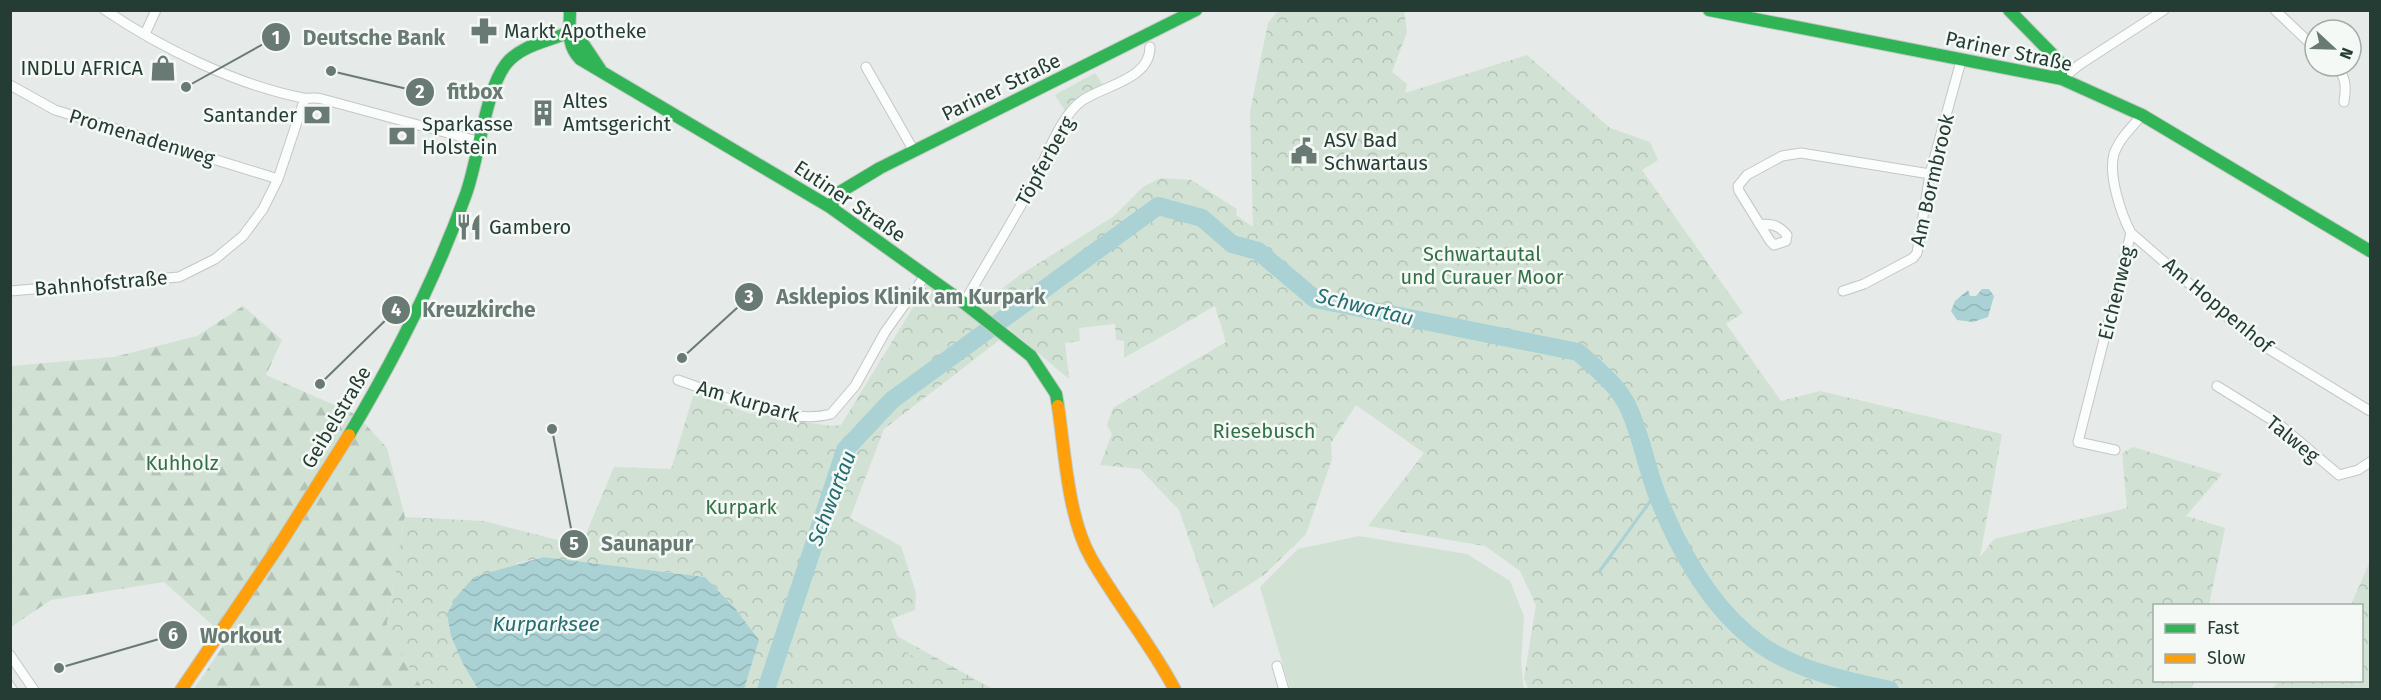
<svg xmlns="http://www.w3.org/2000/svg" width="2381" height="700" font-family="'Fira Sans',sans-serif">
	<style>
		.forest { fill: url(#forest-firs) }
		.wetland { fill: url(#wetland-marsh) }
		.park { fill: url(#park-crowns) }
		.pitch { fill: #d1e2d4 }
		.water { fill: url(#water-waves) }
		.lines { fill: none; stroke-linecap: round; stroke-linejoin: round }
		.stream { stroke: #aad2d4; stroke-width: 3 }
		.river { stroke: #aad2d4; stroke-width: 18 }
		.street-casing { stroke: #c3c7c5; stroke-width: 11 }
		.fast-casing { stroke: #c2c8c5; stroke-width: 14 }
		.slow-casing { stroke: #c2c8c5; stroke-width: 14 }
		.street { stroke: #fbfcfc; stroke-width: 9 }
		.fast { stroke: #30b455; stroke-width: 12 }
		.slow { stroke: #ff9f0a; stroke-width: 12 }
		.rail-casing { stroke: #c7cbc9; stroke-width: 5 }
		.rail { stroke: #f4f9f6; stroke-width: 3; stroke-dasharray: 9; stroke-linecap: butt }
		.labels { text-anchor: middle; stroke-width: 5; stroke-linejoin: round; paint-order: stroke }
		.poi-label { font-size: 20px; fill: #253c34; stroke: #f4f9f6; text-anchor: start }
		.street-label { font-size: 20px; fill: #253c34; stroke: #f4f9f6 }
		.park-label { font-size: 20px; fill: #337045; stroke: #f4f9f6 }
		.water-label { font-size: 21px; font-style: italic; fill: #246d73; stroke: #f4f9f6 }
		.leader { fill: none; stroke: #697973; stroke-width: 2 }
		.callout-dot { fill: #697973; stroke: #f4f9f6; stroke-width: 2 }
		.mark-label { font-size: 18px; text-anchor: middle; font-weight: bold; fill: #fff }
		.callout-label { font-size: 21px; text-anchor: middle; font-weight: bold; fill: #697973; stroke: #f4f9f6; stroke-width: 5; stroke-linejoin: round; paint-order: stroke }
	</style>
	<defs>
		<pattern id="forest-firs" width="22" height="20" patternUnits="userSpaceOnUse" patternTransform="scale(1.5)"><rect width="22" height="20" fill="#d1e2d4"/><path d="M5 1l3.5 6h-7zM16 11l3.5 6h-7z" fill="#b3c3b7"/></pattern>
		<pattern id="wetland-marsh" width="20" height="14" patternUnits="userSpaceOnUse" patternTransform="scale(1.5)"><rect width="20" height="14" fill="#d1e2d4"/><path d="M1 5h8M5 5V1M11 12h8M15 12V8" fill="none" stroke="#b3c3b7"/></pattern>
		<pattern id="park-crowns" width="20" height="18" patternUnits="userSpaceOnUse" patternTransform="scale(1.5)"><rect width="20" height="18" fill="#d1e2d4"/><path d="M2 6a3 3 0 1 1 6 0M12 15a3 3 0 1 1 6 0" fill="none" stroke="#b3c3b7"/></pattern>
		<pattern id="water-waves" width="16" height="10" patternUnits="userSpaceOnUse" patternTransform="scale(1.5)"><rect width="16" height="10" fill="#aad2d4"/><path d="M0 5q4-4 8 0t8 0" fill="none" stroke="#92b5b7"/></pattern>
	</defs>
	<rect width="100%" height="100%" fill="#e6eae8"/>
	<!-- forest -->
	<path class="forest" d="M 243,306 L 282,340 L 266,375 L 357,415 L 387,448 L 405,517 L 386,630 L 423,689 L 194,689 L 228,639 L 164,582 L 51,600 L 11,627 L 11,366 L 114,357 L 197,336 Z"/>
	<!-- wetland -->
	<path class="wetland" d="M 884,629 L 993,689 L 848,689 Z"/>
	<!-- park -->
	<path class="park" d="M 1278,11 L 1404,11 L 1407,32 L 1392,72 L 1407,84 L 1405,93 L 1527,55 L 1610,128 L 1650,142 L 1658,160 L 1642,170 L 1743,313 L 1726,324 L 1781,401 L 1820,391 L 2002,434 L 1980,557 L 1994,539 L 2127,508 L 2122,453 L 2133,447 L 2222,474 L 2186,516 L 2225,528 L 2209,605 L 2154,606 L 2154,680 L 2194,681 L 2192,689 L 1528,689 L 1524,678 L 1536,605 L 1520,571 L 1485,546 L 1368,526 L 1424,453 L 1356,405 L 1331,443 L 1332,459 L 1306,534 L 1264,575 L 1213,608 L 1179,510 L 1140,469 L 1100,465 L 1112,434 L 1107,425 L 1113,408 L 1226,342 L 1215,306 L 1124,358 L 1124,341 L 1116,340 L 1115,324 L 1079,328 L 1080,341 L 1065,343 L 1069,379 L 1007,327 L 997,342 L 884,429 L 850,518 L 901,546 L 916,593 L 915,610 L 891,619 L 903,651 L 979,689 L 740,689 L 734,607 L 705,577 L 543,557 L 517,563 L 463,664 L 478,689 L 423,689 L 386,630 L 405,517 L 484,521 L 581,546 L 614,467 L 671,469 L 694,393 L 748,413 L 831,426 L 841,425 L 931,278 L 975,309 L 1020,275 L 1114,216 L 1143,187 L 1161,178 L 1191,180 L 1237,209 L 1236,215 L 1253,227 L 1250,112 L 1268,23 Z
		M 1095,73 L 1103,85 L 1067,114 L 1055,95 Z
		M 2370,561 L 2370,689 L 2271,689 L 2280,681 L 2362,680 L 2362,606 L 2351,605 Z"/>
	<!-- pitch -->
	<path class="pitch" d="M 1359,536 L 1467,554 L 1510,581 L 1524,616 L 1521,663 L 1524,689 L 1290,689 L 1260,587 L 1298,549 Z"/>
	<!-- water -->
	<path class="water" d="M 1982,289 L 1989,289 L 1994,296 L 1988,317 L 1973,322 L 1957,320 L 1951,311 L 1955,301 L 1968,290 L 1970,296 L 1976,296 Z
		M 543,557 L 705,577 L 734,607 L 759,640 L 744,689 L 478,689 L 463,664 L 451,636 L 447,614 L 457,596 L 474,577 Z"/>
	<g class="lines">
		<!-- stream -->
		<path class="stream" d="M 1599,572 L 1656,493
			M 1881,688 L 1884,690
			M 1858,690 L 1860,682"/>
		<!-- river -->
		<path class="river" d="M 766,690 L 845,450 L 892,400 L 1158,206 L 1202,218 L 1232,244 L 1258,251 L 1315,299 L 1578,352 C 1596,368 1619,386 1629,409 C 1641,436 1646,465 1656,492 C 1678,549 1710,609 1761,645 C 1796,670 1848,681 1890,690"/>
		<!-- street casing -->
		<g class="street-casing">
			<path id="street" d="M 105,10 C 161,48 237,85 303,98 C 309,99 315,97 322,99 L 481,142
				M 2275,10 L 2315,48
				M 145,34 L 156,10
				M 2335,66 C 2347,76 2346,89 2344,102
				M 866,67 L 914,151
				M 2062,79 L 2079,65 L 2164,10
				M 10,85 L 55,110 L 278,179
				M 1759,224 C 1772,224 1779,225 1787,235 L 1786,241 L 1774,245 L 1770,241 L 1739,191 L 1738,186 L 1747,175 L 1782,156 L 1801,153 L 1930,174
				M 2131,233 L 2254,340 L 2370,411
				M 10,291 L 179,277 L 215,259 L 243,236 L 263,209 L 278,179 L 305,98
				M 1843,291 L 1864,284 L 1913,258 L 1917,253 L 1930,174 L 1961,61
				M 964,303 C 986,264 1010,226 1031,187 C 1045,162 1059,116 1083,100 C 1106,85 1150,79 1150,47
				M 678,380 C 722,395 786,426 831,414 L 855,386 L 885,332 L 925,276
				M 2217,386 L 2280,425 L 2339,475 L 2358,470 L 2370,462
				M 2115,450 L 2078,442 L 2131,233 C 2121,214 2108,175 2114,154 C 2119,139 2132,127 2142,115
				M 10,655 L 34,690
				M 1277,666 L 1284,690"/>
		</g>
		<!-- fast casing -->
		<g class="fast-casing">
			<path id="fast" d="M 570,10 C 570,28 566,45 580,59 L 830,207 L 964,303 L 1031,356 L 1056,394 L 1058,406
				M 1709,10 L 2062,79 L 2142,115 L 2370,251
				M 2009,10 L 2058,60 L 2062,79
				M 570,32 L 584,45 L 600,69
				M 830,207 L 840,192 L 880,168 L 1196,10
				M 349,435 C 395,358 436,278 466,194 C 479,158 485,91 506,64 C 521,45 549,41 570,32"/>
		</g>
		<!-- slow casing -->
		<g class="slow-casing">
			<path id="slow" d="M 1058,406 C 1065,453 1068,518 1091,558 C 1117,604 1151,644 1175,690
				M 181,690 L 280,544 L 349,435"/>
		</g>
		<!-- street -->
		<use href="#street" class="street"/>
		<!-- fast -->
		<use href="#fast" class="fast"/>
		<!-- slow -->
		<use href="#slow" class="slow"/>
		<!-- rail casing -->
		<g class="rail-casing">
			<path id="rail" d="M 10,681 L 16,690"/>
		</g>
		<!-- rail -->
		<use href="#rail" class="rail"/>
	</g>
	<!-- icons -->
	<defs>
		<g id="pharmacy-bare" transform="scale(2.07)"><path d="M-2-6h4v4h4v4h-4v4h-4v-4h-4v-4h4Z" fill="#697973" stroke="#f4f9f6" stroke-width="2.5" paint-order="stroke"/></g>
		<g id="shop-bare" transform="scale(2.07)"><path d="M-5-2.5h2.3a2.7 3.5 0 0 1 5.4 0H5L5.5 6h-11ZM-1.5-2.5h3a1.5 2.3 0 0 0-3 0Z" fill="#697973" stroke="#f4f9f6" stroke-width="2.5" paint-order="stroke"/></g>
		<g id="building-bare" transform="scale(2.07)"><path d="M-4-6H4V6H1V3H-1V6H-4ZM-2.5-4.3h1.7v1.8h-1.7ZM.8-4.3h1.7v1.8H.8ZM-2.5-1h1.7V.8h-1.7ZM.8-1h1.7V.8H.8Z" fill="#697973" stroke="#f4f9f6" stroke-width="2.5" paint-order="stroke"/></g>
		<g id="bank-bare" transform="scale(2.07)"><path d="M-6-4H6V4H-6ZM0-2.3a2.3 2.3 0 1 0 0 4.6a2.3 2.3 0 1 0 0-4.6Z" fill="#697973" stroke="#f4f9f6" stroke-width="2.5" paint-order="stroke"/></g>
		<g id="civic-bare" transform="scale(2.07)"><path d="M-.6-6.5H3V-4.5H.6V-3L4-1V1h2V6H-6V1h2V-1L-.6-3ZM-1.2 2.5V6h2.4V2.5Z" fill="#697973" stroke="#f4f9f6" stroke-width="2.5" paint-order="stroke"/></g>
		<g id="restaurant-bare" transform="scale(2.07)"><path d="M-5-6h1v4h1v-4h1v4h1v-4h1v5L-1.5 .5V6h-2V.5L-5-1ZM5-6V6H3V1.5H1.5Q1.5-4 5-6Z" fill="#697973" stroke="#f4f9f6" stroke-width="2.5" paint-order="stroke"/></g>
	</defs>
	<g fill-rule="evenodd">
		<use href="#pharmacy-bare" x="484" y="31"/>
		<use href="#shop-bare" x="163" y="68"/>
		<use href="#building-bare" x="543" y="113"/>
		<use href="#bank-bare" x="317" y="115"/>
		<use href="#bank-bare" x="402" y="136"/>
		<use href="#civic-bare" x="1304" y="151"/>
		<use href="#restaurant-bare" x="469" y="227"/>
	</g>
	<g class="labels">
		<!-- poi labels -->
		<g class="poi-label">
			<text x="504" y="38">Markt Apotheke</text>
			<text x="143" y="75" text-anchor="end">INDLU AFRICA</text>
			<text x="563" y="108">Altes<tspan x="563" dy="23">Amtsgericht</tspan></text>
			<text x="297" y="122" text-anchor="end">Santander</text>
			<text x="422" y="131">Sparkasse<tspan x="422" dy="23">Holstein</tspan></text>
			<text x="1324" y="147">ASV Bad<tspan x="1324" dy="23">Schwartaus</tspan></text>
			<text x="489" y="234">Gambero</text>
		</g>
		<!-- street labels -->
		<g class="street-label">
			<text transform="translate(2009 51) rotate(12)" y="7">Pariner Straße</text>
			<text transform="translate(1001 87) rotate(-26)" y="7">Pariner Straße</text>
			<text transform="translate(142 137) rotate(17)" y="7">Promenadenweg</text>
			<text transform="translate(1045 161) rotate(-61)" y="7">Töpferberg</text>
			<text transform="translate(1932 180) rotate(-77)" y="7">Am Bormbrook</text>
			<text transform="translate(850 201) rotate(34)" y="7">Eutiner Straße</text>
			<text transform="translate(101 283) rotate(-5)" y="7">Bahnhofstraße</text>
			<text transform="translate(2116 293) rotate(-76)" y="7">Eichenweg</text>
			<text transform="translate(2218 305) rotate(40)" y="7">Am Hoppenhof</text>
			<text transform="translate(748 401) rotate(16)" y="7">Am Kurpark</text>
			<text transform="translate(336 417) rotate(-59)" y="7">Geibelstraße</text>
			<text transform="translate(2293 439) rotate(39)" y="7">Talweg</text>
		</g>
		<!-- park labels -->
		<g class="park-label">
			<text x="1482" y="261">Schwartautal<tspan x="1482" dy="23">und Curauer Moor</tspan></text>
			<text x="1264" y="438">Riesebusch</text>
			<text x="182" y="470">Kuhholz</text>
			<text x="741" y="514">Kurpark</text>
		</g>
		<!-- water labels -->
		<g class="water-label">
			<text transform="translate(1365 307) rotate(14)" y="7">Schwartau</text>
			<text transform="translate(832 498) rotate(-69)" y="7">Schwartau</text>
			<text x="546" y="631">Kurparksee</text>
		</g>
	</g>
	<!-- callouts -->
	<path class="leader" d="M186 87L276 37M331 71L420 92M682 358L749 297M320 384L396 310M552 429L574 544M59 668L173 635"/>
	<g class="callout-dot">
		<circle cx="186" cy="87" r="6"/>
		<circle cx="331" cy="71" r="6"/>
		<circle cx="682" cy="358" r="6"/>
		<circle cx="320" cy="384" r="6"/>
		<circle cx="552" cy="429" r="6"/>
		<circle cx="59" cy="668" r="6"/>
		<circle cx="276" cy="37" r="15"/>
		<circle cx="420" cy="92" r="15"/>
		<circle cx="749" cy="297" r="15"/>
		<circle cx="396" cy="310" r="15"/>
		<circle cx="574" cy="544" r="15"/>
		<circle cx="173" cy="635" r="15"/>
	</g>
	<g class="mark-label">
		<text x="276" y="44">1</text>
		<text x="420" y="98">2</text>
		<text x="749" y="303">3</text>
		<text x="396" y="316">4</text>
		<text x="574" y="550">5</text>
		<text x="173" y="641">6</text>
	</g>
	<g class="callout-label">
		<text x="374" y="45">Deutsche Bank</text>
		<text x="475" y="99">fitbox</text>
		<text x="911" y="304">Asklepios Klinik am Kurpark</text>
		<text x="479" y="317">Kreuzkirche</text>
		<text x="647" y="551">Saunapur</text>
		<text x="241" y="643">Workout</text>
	</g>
	<!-- border -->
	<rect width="2381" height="700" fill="none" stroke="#253c34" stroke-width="24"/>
	<!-- legend -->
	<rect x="2153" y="604" width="210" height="78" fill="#f4f9f6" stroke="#a1ada8" stroke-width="1.5"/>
	<rect x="2165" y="624" width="30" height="9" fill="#30b455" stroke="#a1ada8" stroke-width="1.5"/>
	<text x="2207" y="634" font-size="18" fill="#253c34">Fast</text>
	<rect x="2165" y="654" width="30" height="9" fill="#ff9f0a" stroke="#a1ada8" stroke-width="1.5"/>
	<text x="2207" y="664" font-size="18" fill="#253c34">Slow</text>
	<!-- north arrow -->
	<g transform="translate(2333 48) rotate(112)"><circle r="28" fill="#f4f9f6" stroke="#a1ada8" stroke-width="1.5"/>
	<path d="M0-4.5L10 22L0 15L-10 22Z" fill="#697973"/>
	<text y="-9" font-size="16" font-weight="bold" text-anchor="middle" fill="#253c34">N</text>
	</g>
</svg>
